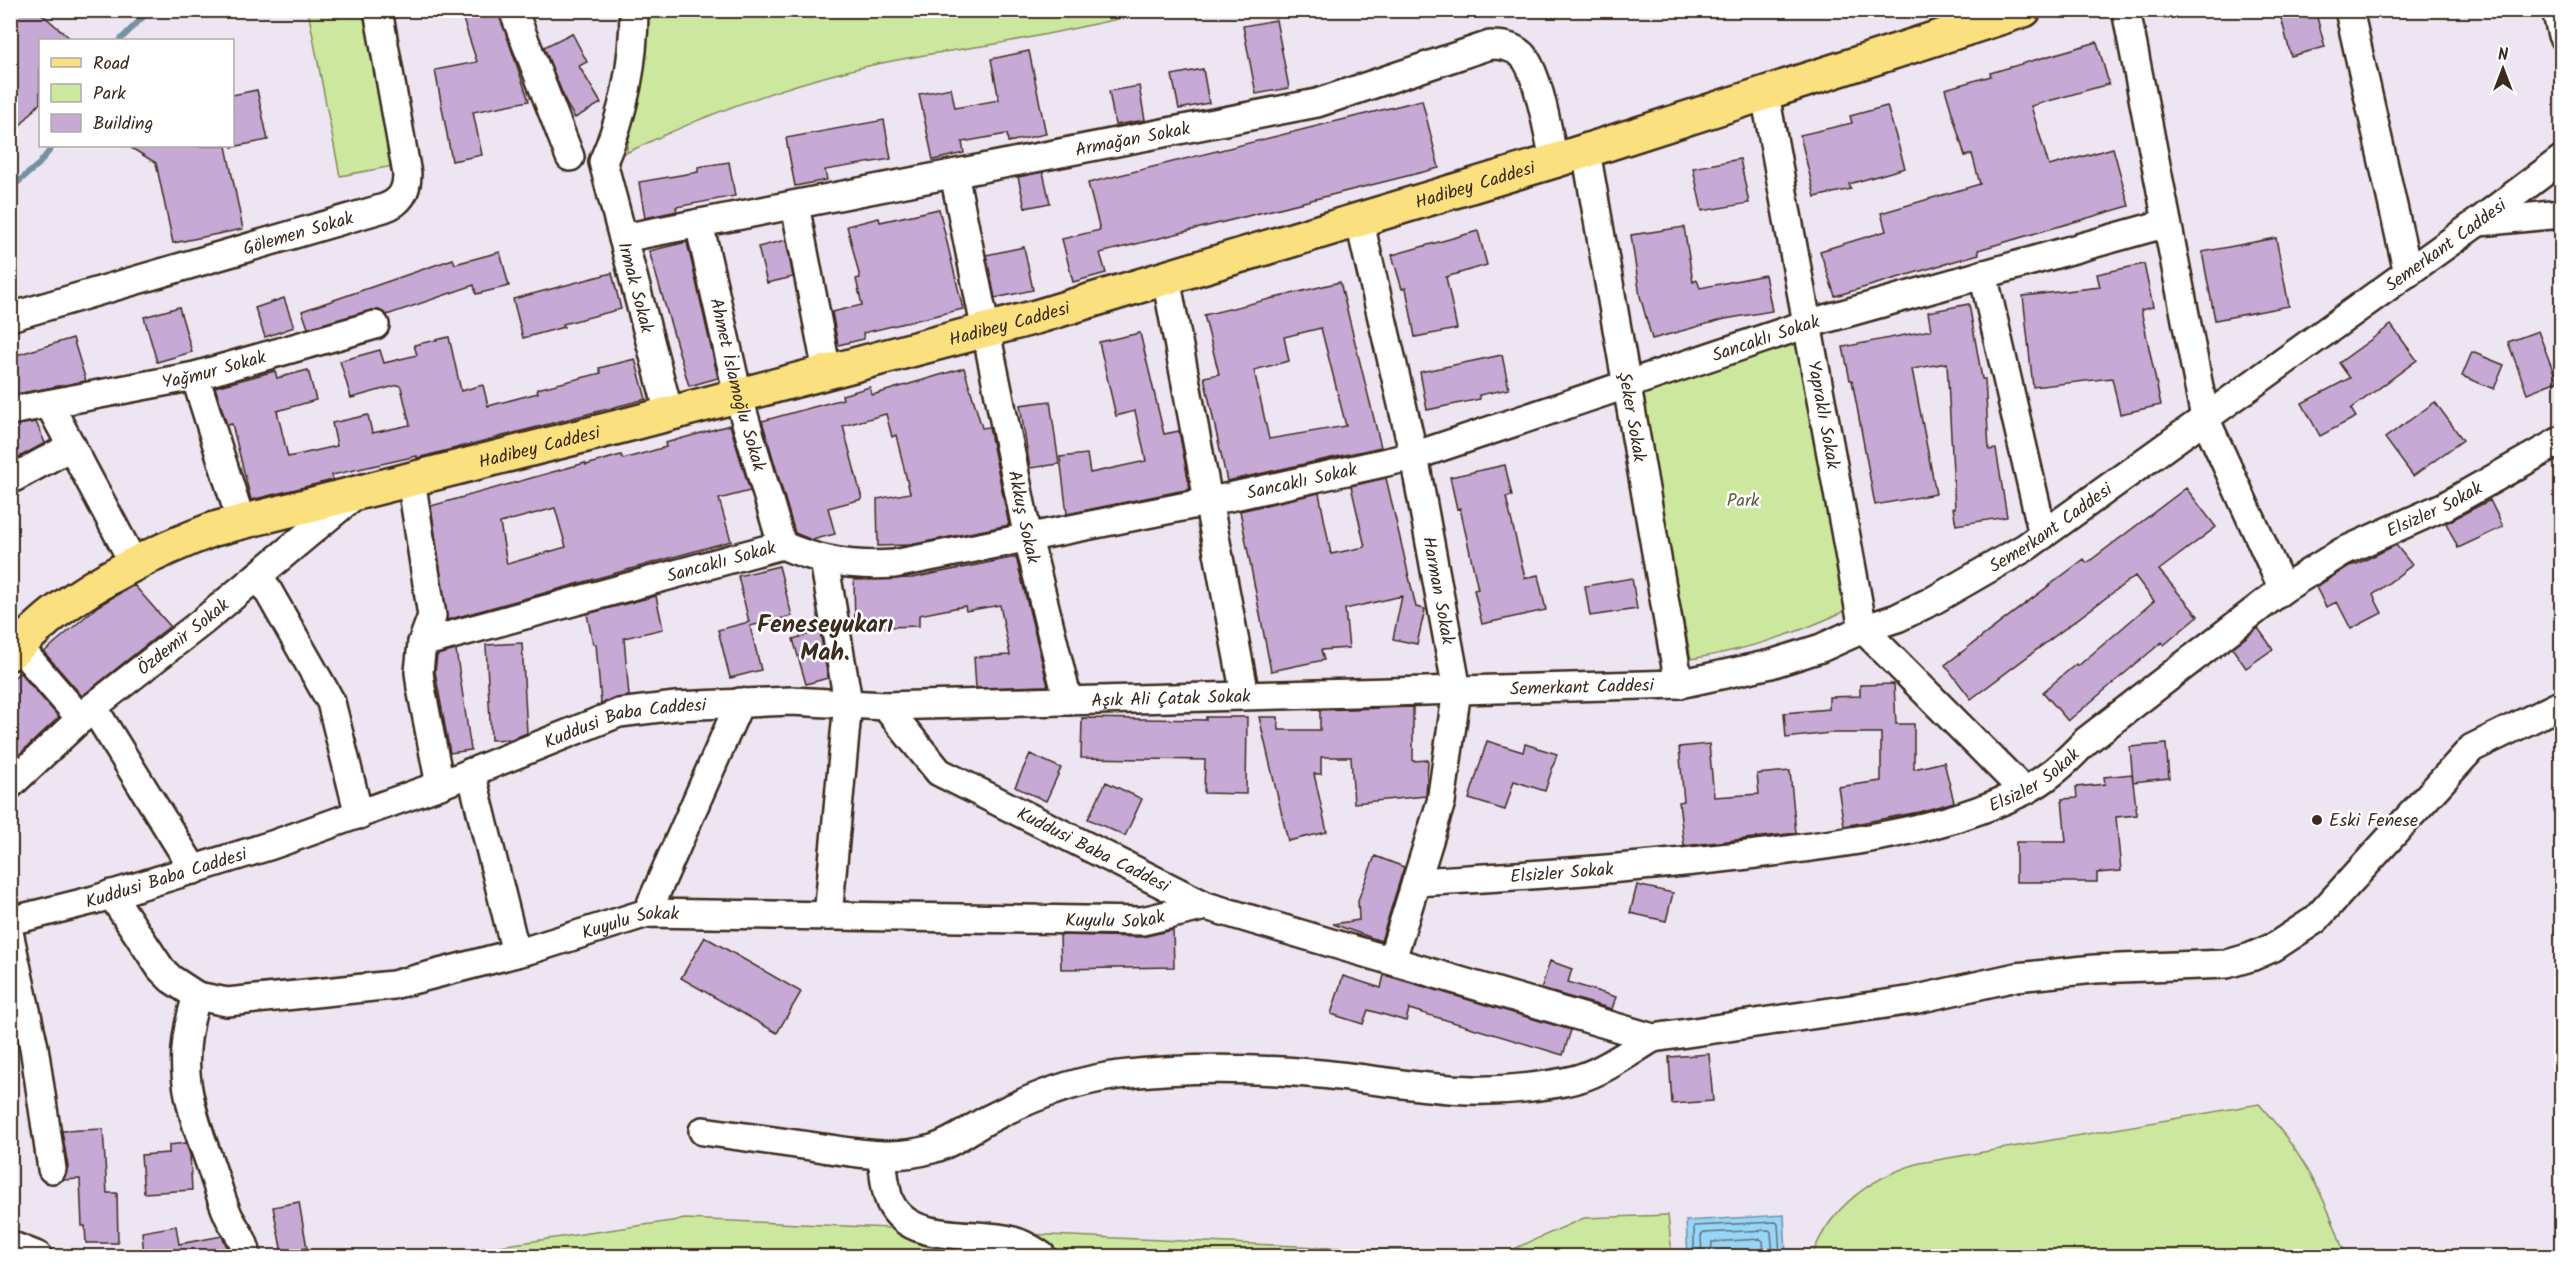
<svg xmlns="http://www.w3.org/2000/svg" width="2572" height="1267" font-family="Kalam,sans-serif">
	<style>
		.green { fill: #cce89e; stroke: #84895e; stroke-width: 1.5 }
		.water { fill: #98d6f9; stroke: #7391a1; stroke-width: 1.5 }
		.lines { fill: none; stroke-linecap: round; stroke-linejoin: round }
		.shore { stroke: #606f76; stroke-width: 1.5 }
		.stream { stroke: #7391a1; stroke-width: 6 }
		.building { fill: #c7a9d5; stroke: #3b2a1e; stroke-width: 1.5; fill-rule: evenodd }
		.minor-casing { stroke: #3b2a1e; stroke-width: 32 }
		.major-casing { stroke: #3b2a1e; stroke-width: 38 }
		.minor { stroke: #fff; stroke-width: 27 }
		.major { stroke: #fbe080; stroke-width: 33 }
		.poi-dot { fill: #3b2a1e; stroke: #fff; stroke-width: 2 }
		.labels { text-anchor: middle; stroke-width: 5; stroke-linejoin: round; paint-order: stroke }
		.street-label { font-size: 18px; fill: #3b2a1e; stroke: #fff }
		.park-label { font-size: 18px; fill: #5f5a3e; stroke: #fff }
		.poi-label { font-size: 18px; fill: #3b2a1e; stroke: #fff; text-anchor: start }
		.district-label { font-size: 24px; font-weight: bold; fill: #3b2a1e; stroke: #fff }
	</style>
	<rect width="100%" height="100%" fill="#eee5f2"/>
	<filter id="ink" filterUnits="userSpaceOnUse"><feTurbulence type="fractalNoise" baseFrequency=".0167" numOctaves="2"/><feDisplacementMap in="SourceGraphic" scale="12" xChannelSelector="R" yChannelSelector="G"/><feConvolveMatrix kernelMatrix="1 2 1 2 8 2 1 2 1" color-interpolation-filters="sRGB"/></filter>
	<g filter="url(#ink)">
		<!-- green -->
		<path class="green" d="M 308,11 L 363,11 L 393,166 L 340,176 Z
			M 644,11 L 1155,11 C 1102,22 1048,35 995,44 C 944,52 893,59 843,72 C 767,91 695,119 626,153 L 639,89 Z
			M 1796,342 L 1847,610 C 1797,634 1746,650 1691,659 L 1640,391 Z
			M 2259,1104 C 2300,1150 2327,1197 2345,1256 L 1812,1256 C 1830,1207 1871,1177 1920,1163 Z
			M 1668,1215 L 1672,1256 L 463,1256 L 472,1250 L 685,1219 L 1500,1255 L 1584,1218 Z"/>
		<!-- water -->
		<path class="water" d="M 1784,1215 L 1786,1256 L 1688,1256 L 1686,1221 Z"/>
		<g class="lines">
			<!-- shore -->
			<path class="shore" d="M 1694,1256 L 1694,1226 L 1776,1222 L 1778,1224 L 1780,1256
				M 1702,1256 L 1701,1236 L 1703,1233 L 1769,1230 L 1771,1232 L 1773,1256
				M 1711,1256 L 1712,1242 L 1760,1239 L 1763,1241 L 1764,1256"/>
			<!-- stream -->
			<path class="stream" d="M 120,40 L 150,10
				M 10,189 L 39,164 L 53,146"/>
		</g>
		<!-- building -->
		<path class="building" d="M 10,10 L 37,10 L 72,40 L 40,40 L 40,103 L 10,137 Z
			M 460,10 L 498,10 L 529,101 L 473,112 L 482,155 L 452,161 L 435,70 L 477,62 Z
			M 2279,10 L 2315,10 L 2325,47 L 2291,56 Z
			M 1276,20 L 1289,88 L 1256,94 L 1243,26 Z
			M 572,33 L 587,62 L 579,66 L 601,103 L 575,118 L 567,105 L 544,47 Z
			M 2097,42 L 2109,84 L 2031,106 L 2049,166 L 2113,148 L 2129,206 L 1978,250 L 1979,254 L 1835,296 L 1820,251 L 1886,231 L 1881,213 L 1980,184 L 1972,154 L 1965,156 L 1945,89 L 1991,76 L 1990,73 Z
			M 1029,51 L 1046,134 L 1008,142 L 1007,134 L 962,142 L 964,153 L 933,160 L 919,94 L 951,88 L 955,108 L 999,100 L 991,59 Z
			M 1203,69 L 1209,103 L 1179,109 L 1172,75 Z
			M 1139,86 L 1145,120 L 1115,125 L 1109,91 Z
			M 257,90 L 268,140 L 232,147 L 232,95 Z
			M 1422,100 L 1439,168 L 1100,253 L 1106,273 L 1073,282 L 1062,239 L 1100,230 L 1088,183 Z
			M 1887,106 L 1905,168 L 1849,184 L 1851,189 L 1815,197 L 1800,135 L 1852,123 L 1850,116 Z
			M 884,120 L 891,159 L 825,170 L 827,180 L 795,186 L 786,138 Z
			M 128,146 L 226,146 L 243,229 L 173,243 L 156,163 Z
			M 1740,159 L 1749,203 L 1702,211 L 1693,168 Z
			M 729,162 L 735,196 L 676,207 L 677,211 L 645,218 L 639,182 L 698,172 L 698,167 Z
			M 1043,172 L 1050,203 L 1025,208 L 1018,177 Z
			M 939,209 L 963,309 L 863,333 L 864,339 L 838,345 L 832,312 L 862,305 L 856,279 L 860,278 L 847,226 L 879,218 L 880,222 Z
			M 1684,227 L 1693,282 L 1697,280 L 1700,288 L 1765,275 L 1772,311 L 1725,319 L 1652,339 L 1640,296 L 1631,235 Z
			M 1478,231 L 1487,265 L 1446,277 L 1457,329 L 1415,337 L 1406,288 L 1402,289 L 1392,255 Z
			M 2276,238 L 2289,306 L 2215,320 L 2202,252 Z
			M 786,240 L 793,277 L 767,283 L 758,247 Z
			M 687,242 L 718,378 L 689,386 L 649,251 Z
			M 1024,247 L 1033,290 L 995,298 L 986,255 Z
			M 500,252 L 509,286 L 476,294 L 474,285 L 387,315 L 379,310 L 371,310 L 308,328 L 302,311 L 453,259 L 455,264 Z
			M 2144,264 L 2153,307 L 2141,310 L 2161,405 L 2120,414 L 2112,378 L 2033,387 L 2023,296 L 2100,287 L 2097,274 Z
			M 612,273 L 621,309 L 563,324 L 564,327 L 523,338 L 513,299 Z
			M 1340,282 L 1381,447 L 1227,481 L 1204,377 L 1219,374 L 1204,315 ZM 1321,328 L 1346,426 L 1269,439 L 1254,370 L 1289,361 L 1284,337 Z
			M 284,298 L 294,327 L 265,337 L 255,308 Z
			M 1969,304 L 1982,379 L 1985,379 L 1989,450 L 1996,449 L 2007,517 L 1956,525 L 1953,508 L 1955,508 L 1947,363 L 1912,369 L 1936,494 L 1875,505 L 1852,380 L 1850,380 L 1843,347 L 1931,330 L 1928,312 Z
			M 179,307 L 192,352 L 157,362 L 144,317 Z
			M 2391,325 L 2417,360 L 2351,409 L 2356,417 L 2320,436 L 2302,403 L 2350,378 L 2339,363 Z
			M 2538,331 L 2557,381 L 2527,393 L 2508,342 Z
			M 1140,333 L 1164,434 L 1179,431 L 1190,489 L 1067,514 L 1060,457 L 1087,454 L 1090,473 L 1146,461 L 1135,411 L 1116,416 L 1099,342 Z
			M 449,337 L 461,391 L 483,385 L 488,406 L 538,393 L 537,389 L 601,373 L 599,368 L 635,359 L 646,399 L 417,458 L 417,456 L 332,475 L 333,480 L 251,500 L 232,424 L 227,425 L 215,387 L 275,371 L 277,378 L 308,370 L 316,400 L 277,411 L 288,457 L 337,446 L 332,423 L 368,415 L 372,433 L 410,425 L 401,387 L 398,385 L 351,398 L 340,361 L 380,350 L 384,363 L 417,355 L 414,345 Z
			M 73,338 L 86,381 L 16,394 L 10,378 L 10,357 Z
			M 2472,352 L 2504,365 L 2494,389 L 2462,376 Z
			M 1502,355 L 1509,389 L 1479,395 L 1480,399 L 1427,410 L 1420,372 Z
			M 964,368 L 982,428 L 989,427 L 1009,525 L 910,545 L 878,546 L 877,499 L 910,493 L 896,435 L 892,437 L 886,414 L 843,426 L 862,499 L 828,508 L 835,534 L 812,540 L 795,533 L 762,421 L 843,399 L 842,395 L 870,387 L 872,395 Z
			M 1050,401 L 1059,464 L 1030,468 L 1020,405 Z
			M 2435,402 L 2463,440 L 2413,476 L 2385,438 Z
			M 36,422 L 45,443 L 10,462 L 10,426 Z
			M 730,425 L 750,491 L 719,499 L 731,541 L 447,620 L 431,506 L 585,463 L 586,465 L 621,455 L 623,459 L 666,447 L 665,443 ZM 555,508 L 566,547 L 507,564 L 500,523 Z
			M 1505,465 L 1512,496 L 1506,497 L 1525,578 L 1538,575 L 1546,610 L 1482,624 L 1474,590 L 1478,589 L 1460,508 L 1457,509 L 1450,477 Z
			M 1386,478 L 1416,607 L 1425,609 L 1417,644 L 1393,639 L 1402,596 L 1345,609 L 1349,648 L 1321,650 L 1324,660 L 1271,671 L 1240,511 L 1319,493 L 1331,554 L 1365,547 L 1351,486 Z
			M 2186,488 L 2216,527 L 2159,570 L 2198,616 L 2164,645 L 2162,642 L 2068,721 L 2043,692 L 2076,664 L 2078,666 L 2154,601 L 2135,576 L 1971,699 L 1945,665 L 2084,559 L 2087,563 Z
			M 2490,500 L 2503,527 L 2458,548 L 2446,523 Z
			M 2396,545 L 2412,565 L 2373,595 L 2382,613 L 2351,629 L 2337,602 L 2326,607 L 2316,587 L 2349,566 L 2357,564 Z
			M 1016,557 L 1048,686 L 976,688 L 974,657 L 1010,655 L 1000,605 L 966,611 L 965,606 L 919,615 L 919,626 L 855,628 L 854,580 L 912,578 Z
			M 779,566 L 792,616 L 750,626 L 761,670 L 730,678 L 718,630 L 749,622 L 738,576 Z
			M 1632,578 L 1637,609 L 1590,616 L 1585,586 Z
			M 134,585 L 170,626 L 82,696 L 44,652 L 98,606 Z
			M 656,596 L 663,629 L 624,638 L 629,696 L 601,703 L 596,644 L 593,644 L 587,614 Z
			M 2258,628 L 2273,649 L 2246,668 L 2232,648 Z
			M 820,631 L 828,678 L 806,684 L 793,639 Z
			M 522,643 L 527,733 L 512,739 L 491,740 L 486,645 Z
			M 456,650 L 471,750 L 450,753 L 435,672 L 437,655 Z
			M 20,673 L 59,717 L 10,763 L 10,680 Z
			M 1894,684 L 1896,724 L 1914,724 L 1914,769 L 1944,762 L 1954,802 L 1919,812 L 1844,826 L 1838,787 L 1881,781 L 1881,733 L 1830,733 L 1786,738 L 1784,713 L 1829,709 L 1829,697 L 1860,696 L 1860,685 Z
			M 1413,707 L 1413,761 L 1428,760 L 1426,796 L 1354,803 L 1351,757 L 1321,757 L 1321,774 L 1314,774 L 1327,832 L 1288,841 L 1259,717 L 1278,717 L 1279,730 L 1320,730 L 1320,710 Z
			M 1206,717 L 1247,717 L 1246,794 L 1204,793 L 1205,760 L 1081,758 L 1082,718 L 1206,720 Z
			M 1487,741 L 1523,752 L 1525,744 L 1557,754 L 1545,791 L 1514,781 L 1505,810 L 1469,799 Z
			M 1709,744 L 1714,797 L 1759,794 L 1757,774 L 1790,771 L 1796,833 L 1684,846 L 1679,802 L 1684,801 L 1679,747 Z
			M 2166,744 L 2169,778 L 2133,782 L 2130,747 Z
			M 1030,754 L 1061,768 L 1046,801 L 1015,787 Z
			M 2132,774 L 2137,815 L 2116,817 L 2121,871 L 2097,873 L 2097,882 L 2016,882 L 2016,842 L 2066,842 L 2062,799 L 2077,798 L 2076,787 L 2105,784 L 2104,777 Z
			M 1106,782 L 1142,799 L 1125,836 L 1088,819 Z
			M 1375,856 L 1404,867 L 1381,941 L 1333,924 L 1359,920 L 1358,900 Z
			M 1637,885 L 1673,893 L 1666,921 L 1630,913 Z
			M 1173,930 L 1174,967 L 1061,969 L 1060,935 L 1142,937 Z
			M 705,937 L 801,992 L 777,1033 L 681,978 Z
			M 1550,961 L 1572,969 L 1568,982 L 1616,997 L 1612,1009 L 1541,989 Z
			M 1384,975 L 1571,1030 L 1563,1055 L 1409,1009 L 1406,1021 L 1368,1010 L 1363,1024 L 1331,1014 L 1343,976 L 1381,988 Z
			M 1709,1054 L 1713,1101 L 1672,1104 L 1669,1057 Z
			M 103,1129 L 107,1193 L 117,1193 L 118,1243 L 86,1243 L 85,1226 L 82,1226 L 80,1179 L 63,1180 L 68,1167 L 62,1131 Z
			M 186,1143 L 190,1155 L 192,1190 L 144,1193 L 141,1155 L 169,1153 L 169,1145 Z
			M 299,1202 L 307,1248 L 282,1253 L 273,1207 Z
			M 176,1226 L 179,1244 L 222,1236 L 231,1257 L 144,1257 L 142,1232 Z"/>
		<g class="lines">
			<!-- minor casing -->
			<g class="minor-casing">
				<g id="minor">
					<path d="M 513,10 L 570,157"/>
					<path id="s1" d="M 634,10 C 634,64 625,112 603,162 L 669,413"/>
					<path d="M 2126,10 L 2205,418 L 2283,589"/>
					<path d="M 2349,10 L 2408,273"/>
					<path d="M 2556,10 L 2562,35"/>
					<path id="s2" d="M 1765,94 L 1863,629 L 2024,791"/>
					<path id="s3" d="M 1586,151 L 1679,684"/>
					<path id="s4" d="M 954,174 L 1028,538 L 1068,701"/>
					<path d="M 795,205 L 827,372"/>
					<path id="s5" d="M 1359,219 L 1414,456 L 1457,690 L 1441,802 L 1392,959"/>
					<path d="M 2479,222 L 2562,214"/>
					<path id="s6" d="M 699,223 L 738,395 L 782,545"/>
					<path id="s7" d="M 623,238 L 1317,103 L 1490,45 C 1501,45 1512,46 1521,54 C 1538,68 1549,137 1554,161"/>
					<path d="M 1983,274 L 2043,535"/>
					<path d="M 1166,278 L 1245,695"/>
					<path id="s8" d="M 10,317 L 384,208 C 401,202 407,191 407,174 L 378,10"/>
					<path d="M 195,376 L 241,521"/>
					<path d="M 49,404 L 134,564"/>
					<path id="s9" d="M 10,411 L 195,376 L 375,325"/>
					<path d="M 411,479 L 432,616 L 422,643 L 419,672 L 421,688 L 440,785"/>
					<path d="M 10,480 L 72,446"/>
					<path d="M 824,560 L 848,702 L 828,916"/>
					<path d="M 259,575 L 331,702 L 359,815"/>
					<path d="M 10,637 L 81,719"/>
					<path id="s10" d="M 422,643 L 782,545 C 818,561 854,567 894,564 L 1207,502 L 1414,456 L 1807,324 L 2167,223"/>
					<path id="s11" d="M 885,706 L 939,772 L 1206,906 L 1653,1038 L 1913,1000 L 2016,977 L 2095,969 L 2227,964 L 2251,957 L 2274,947 L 2315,920 L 2472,748 L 2562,704"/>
					<path d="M 93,707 L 194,870"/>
					<path d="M 471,772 L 516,953"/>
					<path id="s12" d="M 10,785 L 93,707 L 202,622 L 356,494"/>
					<path id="s13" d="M 1416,882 C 1527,876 1637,868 1748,855 C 1839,844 1939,833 2022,792 C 2047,780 2067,761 2086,741 L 2283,589 L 2342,552 L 2445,506 L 2562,440"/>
					<path id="s14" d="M 111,894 L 161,969 L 171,979 L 197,996 L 227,1002 L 393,985 L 532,949 L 647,913 L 1142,921 L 1206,906"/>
					<path d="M 647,913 L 740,702"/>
					<path id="s15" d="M 10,921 L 94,900 L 272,845 L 440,785 L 619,713 L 676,706 L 791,701 L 885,706 L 1679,684 L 1771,664 L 1821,648 L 1863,629 L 1897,618 L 1934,600 L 2026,547 L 2478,222 L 2562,159"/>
					<path d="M 10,937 L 34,1047 L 52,1169"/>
					<path d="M 197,996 C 176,1059 186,1097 208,1158 C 215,1177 220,1197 228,1215 C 235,1230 245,1239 247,1256"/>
					<path d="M 703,1131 C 739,1136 774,1141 810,1146 C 851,1152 892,1161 932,1149 C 953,1143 970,1129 989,1119 C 1029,1098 1073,1081 1119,1075 C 1185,1067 1255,1068 1321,1074 C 1395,1081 1455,1097 1531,1087 C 1547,1085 1565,1083 1580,1078 C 1604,1071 1631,1051 1653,1038"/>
					<path d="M 882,1156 C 884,1170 884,1188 890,1202 C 909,1244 972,1231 1009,1240 C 1021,1242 1032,1249 1042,1256"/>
					<path d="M 10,1245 L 38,1256"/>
				</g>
			</g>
			<!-- major casing -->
			<g class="major-casing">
				<g id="major">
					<path id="s16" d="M 10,653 C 27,639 42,622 59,610 C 106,575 159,550 214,529 L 630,424 L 1036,317 L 1554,161 L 2024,10"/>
				</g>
			</g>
			<!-- minor -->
			<use href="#minor" class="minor"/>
			<!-- major -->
			<use href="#major" class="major"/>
		</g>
	</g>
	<!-- markers -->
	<circle class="poi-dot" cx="2317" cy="820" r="6"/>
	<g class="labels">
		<!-- street labels -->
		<g class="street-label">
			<text dy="6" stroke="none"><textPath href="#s7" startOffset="519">Armağan Sokak</textPath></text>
			<text dy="6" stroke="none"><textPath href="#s16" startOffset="1548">Hadibey Caddesi</textPath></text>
			<text dy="6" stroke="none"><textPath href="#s8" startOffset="300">Gölemen Sokak</textPath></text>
			<text dy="6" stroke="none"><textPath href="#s15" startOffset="2598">Semerkant Caddesi</textPath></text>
			<text dy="6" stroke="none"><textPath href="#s1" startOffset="286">Irmak Sokak</textPath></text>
			<text dy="6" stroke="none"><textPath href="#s16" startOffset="1062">Hadibey Caddesi</textPath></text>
			<text dy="6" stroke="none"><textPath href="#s10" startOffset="1390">Sancaklı Sokak</textPath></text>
			<text dy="6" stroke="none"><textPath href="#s9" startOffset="208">Yağmur Sokak</textPath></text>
			<text dy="6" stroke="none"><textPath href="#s6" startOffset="166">Ahmet İslamoğlu Sokak</textPath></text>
			<text dy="6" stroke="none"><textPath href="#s2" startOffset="326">Yapraklı Sokak</textPath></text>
			<text dy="6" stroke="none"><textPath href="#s3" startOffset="270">Şeker Sokak</textPath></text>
			<text dy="6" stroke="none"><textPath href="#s16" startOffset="576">Hadibey Caddesi</textPath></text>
			<text dy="6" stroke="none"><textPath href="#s10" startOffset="904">Sancaklı Sokak</textPath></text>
			<text dy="6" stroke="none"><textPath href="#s13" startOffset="1118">Elsizler Sokak</textPath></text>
			<text dy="6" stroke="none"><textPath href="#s4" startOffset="350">Akkuş Sokak</textPath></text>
			<text dy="6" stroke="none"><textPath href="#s15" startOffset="2112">Semerkant Caddesi</textPath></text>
			<text dy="6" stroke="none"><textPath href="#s10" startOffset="310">Sancaklı Sokak</textPath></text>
			<text dy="6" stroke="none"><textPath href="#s5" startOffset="380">Harman Sokak</textPath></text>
			<text dy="6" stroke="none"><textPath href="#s12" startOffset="228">Özdemir Sokak</textPath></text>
			<text dy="6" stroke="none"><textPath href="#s15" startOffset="1608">Semerkant Caddesi</textPath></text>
			<text dy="6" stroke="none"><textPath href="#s15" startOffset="1197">Aşık Ali Çatak Sokak</textPath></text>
			<text dy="6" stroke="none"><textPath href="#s15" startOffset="648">Kuddusi Baba Caddesi</textPath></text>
			<text dy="6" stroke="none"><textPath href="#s13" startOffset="632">Elsizler Sokak</textPath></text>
			<text dy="6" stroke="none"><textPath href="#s11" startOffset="258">Kuddusi Baba Caddesi</textPath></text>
			<text dy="6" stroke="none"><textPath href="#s13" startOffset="146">Elsizler Sokak</textPath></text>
			<text dy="6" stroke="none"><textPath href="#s15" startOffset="162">Kuddusi Baba Caddesi</textPath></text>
			<text dy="6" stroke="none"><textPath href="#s14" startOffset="1065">Kuyulu Sokak</textPath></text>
			<text dy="6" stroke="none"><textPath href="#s14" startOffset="579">Kuyulu Sokak</textPath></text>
		</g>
		<!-- park labels -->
		<g class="park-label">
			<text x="1743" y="506">Park</text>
		</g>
		<!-- poi labels -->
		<g class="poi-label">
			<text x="2329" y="826">Eski Fenese</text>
		</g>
		<!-- district labels -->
		<g class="district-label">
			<text x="825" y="632">Feneseyukarı<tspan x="825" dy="28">Mah.</tspan></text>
		</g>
	</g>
	<!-- margin -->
	<rect width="2572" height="1267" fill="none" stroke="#fff" stroke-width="36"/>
	<rect x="18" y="18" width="2536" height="1231" fill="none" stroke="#3b2a1e" stroke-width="2" filter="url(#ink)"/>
	<!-- legend -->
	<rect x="39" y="39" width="195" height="108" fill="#ffffff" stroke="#b1aaa5" stroke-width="1.5"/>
	<rect x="51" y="58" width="30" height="9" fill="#fbe080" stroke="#b1aaa5" stroke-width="1.5"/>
	<text x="93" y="69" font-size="18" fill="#3b2a1e">Road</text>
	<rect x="51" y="84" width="30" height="18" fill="#cce89e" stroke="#b1aaa5" stroke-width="1.5"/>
	<text x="93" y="99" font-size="18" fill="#3b2a1e">Park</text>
	<rect x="51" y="114" width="30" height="18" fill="#c7a9d5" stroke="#b1aaa5" stroke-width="1.5"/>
	<text x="93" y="129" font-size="18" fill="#3b2a1e">Building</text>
	<!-- north arrow -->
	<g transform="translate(2503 69)" stroke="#ffffff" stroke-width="4.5" paint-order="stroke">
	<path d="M0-4.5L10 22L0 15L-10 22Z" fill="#3b2a1e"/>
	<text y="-9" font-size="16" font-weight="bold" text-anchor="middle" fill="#3b2a1e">N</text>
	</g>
</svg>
